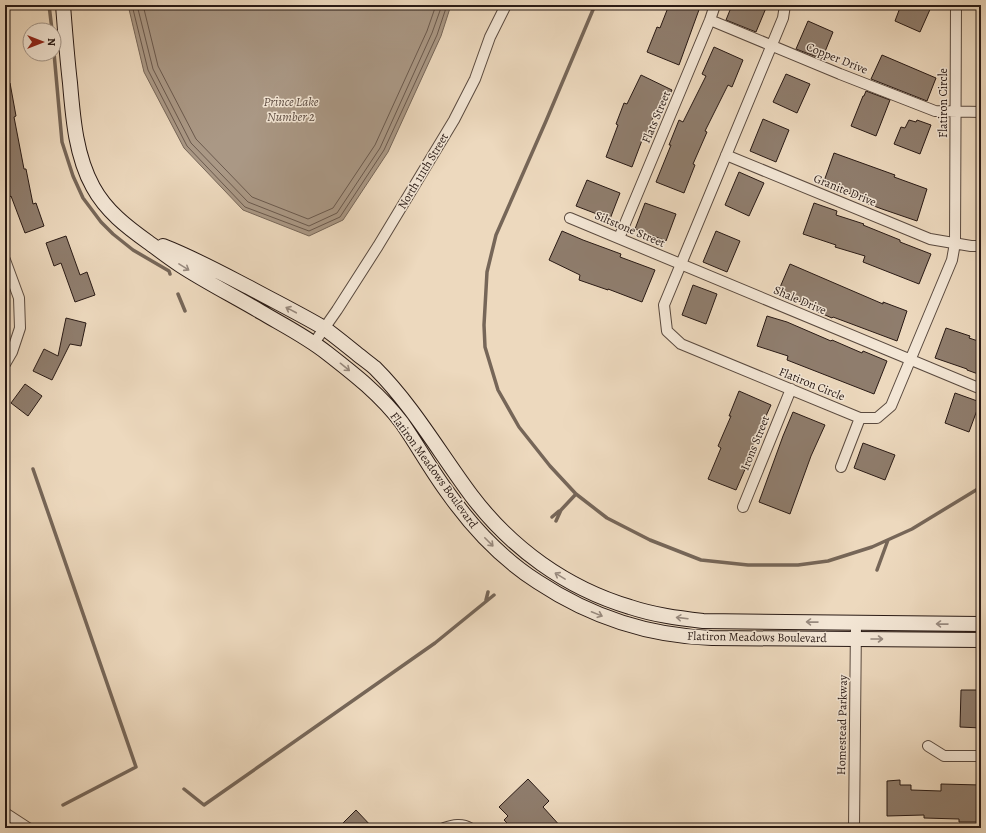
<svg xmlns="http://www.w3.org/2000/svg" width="986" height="833" font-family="Alegreya,serif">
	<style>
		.water { fill: #aa9885; stroke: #766658 }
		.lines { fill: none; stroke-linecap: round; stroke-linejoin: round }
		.shore { stroke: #6a594d; stroke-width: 1 }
		.stream { stroke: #766658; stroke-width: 3.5 }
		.building { fill: #8f7d6d; stroke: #291a15 }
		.street-casing { stroke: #5a4a3f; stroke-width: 12 }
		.secondary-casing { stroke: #291a15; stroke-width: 16 }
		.street { stroke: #f3e6d5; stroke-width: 10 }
		.secondary { stroke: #f3e6d5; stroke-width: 14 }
		.oneway { stroke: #988a7f }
		.labels { text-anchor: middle; stroke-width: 3; stroke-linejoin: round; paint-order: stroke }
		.street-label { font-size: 12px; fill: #291a15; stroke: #f3e6d5 }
		.water-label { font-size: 13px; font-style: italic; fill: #5d4c42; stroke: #f3e6d5 }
	</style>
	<rect width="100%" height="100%" fill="#edd9be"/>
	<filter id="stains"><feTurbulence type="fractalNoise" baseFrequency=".005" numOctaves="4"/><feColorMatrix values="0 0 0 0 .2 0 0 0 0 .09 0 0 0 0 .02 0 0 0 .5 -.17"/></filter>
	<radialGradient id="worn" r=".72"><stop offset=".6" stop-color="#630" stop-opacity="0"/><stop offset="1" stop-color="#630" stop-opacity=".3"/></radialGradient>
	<!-- water -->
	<path class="water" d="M 128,5 L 451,5 L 441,36 L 388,152 L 343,220 L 309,236 L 243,210 L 184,148 L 144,72 Z"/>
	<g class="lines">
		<!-- shore -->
		<path class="shore" d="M 132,5 L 148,70 L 187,146 L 245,207 L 309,231 L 340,217 L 384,150 L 437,35 L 447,5
			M 137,5 L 153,69 L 191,143 L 248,202 L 309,226 L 337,213 L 380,148 L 432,33 L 442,5
			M 143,5 L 158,66 L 196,139 L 252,197 L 308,219 L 333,208 L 375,145 L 427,31 L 436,5"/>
		<!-- stream -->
		<path class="stream" d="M 49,5 L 52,30
			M 54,53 L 62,142 L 73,176 L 83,198 L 101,222 L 113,234 L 133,250 L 169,271 L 170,274
			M 178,294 L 185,311
			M 33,469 L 136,767 L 63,805
			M 576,494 L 550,466 L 519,427 L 498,390 L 485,347 L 484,325 L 487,272 L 496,235 L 546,121 L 595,5
			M 552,517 L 559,511
			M 556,521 L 561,510 L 576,494 L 607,518 L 650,540 L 701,560 L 748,565 L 798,565 L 828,561 L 872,547 L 912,529 L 981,487
			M 877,570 L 888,540
			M 486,600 L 488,592
			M 184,789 L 204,805 L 435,643 L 494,595"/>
	</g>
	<!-- building -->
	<path class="building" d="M 669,5 L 693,5 L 700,7 L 679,65 L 647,52 L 657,27 L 660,28 Z
		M 732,5 L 759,5 L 766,8 L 756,32 L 726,20 Z
		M 901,5 L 932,5 L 920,32 L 895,21 Z
		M 808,21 L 833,32 L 822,59 L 796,49 Z
		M 714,47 L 743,60 L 732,87 L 728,85 L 705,131 L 707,132 L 693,164 L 695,165 L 684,193 L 656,182 L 671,145 L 669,145 L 679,120 L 683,122 L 706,76 L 702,74 Z
		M 882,55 L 936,78 L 927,101 L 871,79 Z
		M 786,74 L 810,84 L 797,113 L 773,102 Z
		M 641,75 L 672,90 L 661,112 L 656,110 L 646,136 L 644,135 L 632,167 L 606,157 L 618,125 L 616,124 L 624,103 L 627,104 Z
		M 10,83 L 16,116 L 14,117 L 24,169 L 26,169 L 33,204 L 36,203 L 44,226 L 25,233 L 11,196 L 10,197 L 5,171 L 5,84 Z
		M 866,91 L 890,100 L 876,136 L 851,126 L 863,96 L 864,96 Z
		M 763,119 L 789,130 L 776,162 L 750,151 Z
		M 909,120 L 916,122 L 917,120 L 931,125 L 920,154 L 894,144 L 901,127 L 905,128 Z
		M 834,153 L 895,175 L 894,177 L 927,189 L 917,221 L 882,209 L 858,200 L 859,197 L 823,184 Z
		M 739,172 L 764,183 L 749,216 L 725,205 Z
		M 587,180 L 620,193 L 610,219 L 576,206 Z
		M 645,203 L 676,214 L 666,241 L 635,229 Z
		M 814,203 L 837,211 L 836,215 L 864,224 L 863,225 L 900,240 L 900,242 L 931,254 L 919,284 L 863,262 L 865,256 L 835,247 L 836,245 L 803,234 Z
		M 562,231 L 583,240 L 621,254 L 620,257 L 655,270 L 642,302 L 608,289 L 608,290 L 579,280 L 580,275 L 549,260 Z
		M 716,231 L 740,241 L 727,272 L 703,262 Z
		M 66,236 L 80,275 L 87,272 L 95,295 L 75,302 L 61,263 L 54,266 L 46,243 Z
		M 790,264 L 883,304 L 883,302 L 907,311 L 897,341 L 833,317 L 832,318 L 809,308 L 810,306 L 778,292 Z
		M 693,285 L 717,294 L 706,324 L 682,315 Z
		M 767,316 L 787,322 L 831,341 L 832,340 L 862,353 L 863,351 L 887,361 L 874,394 L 787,360 L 788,356 L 757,346 Z
		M 66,318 L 86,323 L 81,346 L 70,344 L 52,380 L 33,371 L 44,349 L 58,356 Z
		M 946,328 L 970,336 L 969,338 L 981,342 L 981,375 L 967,370 L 967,369 L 935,358 Z
		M 25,384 L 42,396 L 28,416 L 11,403 Z
		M 739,391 L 771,405 L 743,466 L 746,467 L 736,490 L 708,479 L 721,448 L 718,446 L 731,416 L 729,416 Z
		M 955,393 L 980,402 L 969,432 L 945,423 Z
		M 793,412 L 825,425 L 811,456 L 790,514 L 759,502 L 783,436 Z
		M 863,443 L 895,455 L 885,480 L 854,468 Z
		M 961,690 L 981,690 L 981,728 L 960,727 Z
		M 528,779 L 549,801 L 543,807 L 562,828 L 512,828 L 504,820 L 508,816 L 499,807 Z
		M 900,780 L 900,785 L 911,785 L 911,790 L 941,791 L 941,784 L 981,785 L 981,822 L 959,822 L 959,819 L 924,818 L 924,815 L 887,816 L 887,781 Z
		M 356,810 L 373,828 L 338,828 Z"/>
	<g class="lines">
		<!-- street casing -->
		<g class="street-casing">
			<path id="street" d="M 785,5 L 783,18 L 664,305 L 667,331 L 681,344 L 860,418 L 877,418 L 891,406 L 952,260 L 955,243 L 956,5
				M 710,20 L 840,74 L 935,111 L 981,112
				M 726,155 L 930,239 L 971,246 L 981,246
				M 570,218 L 981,389
				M 619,238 L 710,20 L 715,5
				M 5,260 L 19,298 L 20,328 L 12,352 L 5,364
				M 314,343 L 337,310 L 378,246 L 454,120 L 475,79 L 490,37 L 506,5
				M 841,467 L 860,418
				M 743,507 L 791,389
				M 928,746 L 944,756 L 981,756
				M 5,813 L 28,828
				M 444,828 C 453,825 462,823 470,828
				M 854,828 L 856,623"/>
		</g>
		<!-- secondary casing -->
		<g class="secondary-casing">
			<path id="secondary" d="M 63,5 C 65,31 67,57 70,83 C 73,119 76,156 93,187 C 106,211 127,227 148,242 C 159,250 169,258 180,265 C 206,282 234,296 261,312 C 283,325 307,337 327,353 C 354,374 381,395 402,423 C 418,446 431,470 448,493 C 472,527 502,559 538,582 C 591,617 649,636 712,638 L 981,640
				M 163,246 C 194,258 223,274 252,289 C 276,302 300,314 324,328 C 335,336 346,345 356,353 C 362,358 369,363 375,368 C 413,406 439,452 471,495 C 511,548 566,588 630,607 C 654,615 678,618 703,621 L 981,624"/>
		</g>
		<!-- street -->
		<use href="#street" class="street"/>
		<!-- secondary -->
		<use href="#secondary" class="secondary"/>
	</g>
	<!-- one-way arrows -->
	<defs><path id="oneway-shaft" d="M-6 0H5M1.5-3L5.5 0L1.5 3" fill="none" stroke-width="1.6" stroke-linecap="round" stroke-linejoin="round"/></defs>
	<g class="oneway">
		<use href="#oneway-shaft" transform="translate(184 267) rotate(32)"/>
		<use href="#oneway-shaft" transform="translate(291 310) rotate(-152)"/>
		<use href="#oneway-shaft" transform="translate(345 367) rotate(39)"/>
		<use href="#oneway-shaft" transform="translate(489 542) rotate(45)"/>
		<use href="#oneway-shaft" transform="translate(560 576) rotate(-149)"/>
		<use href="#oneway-shaft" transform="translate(597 614) rotate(22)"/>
		<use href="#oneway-shaft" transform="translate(682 618) rotate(-173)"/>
		<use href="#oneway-shaft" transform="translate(812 622) rotate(-179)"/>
		<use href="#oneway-shaft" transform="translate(942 624) rotate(-179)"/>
		<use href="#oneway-shaft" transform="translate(877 639)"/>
	</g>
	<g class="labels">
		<!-- street labels -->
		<g class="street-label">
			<text transform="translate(837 58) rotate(22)" y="4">Copper Drive</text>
			<text transform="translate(943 103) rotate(-90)" y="4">Flatiron Circle</text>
			<text transform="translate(656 117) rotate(-67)" y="4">Flats Street</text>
			<text transform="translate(423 171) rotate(-59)" y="4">North 111th Street</text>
			<text transform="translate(845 190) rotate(22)" y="4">Granite Drive</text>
			<text transform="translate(630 229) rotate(23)" y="4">Siltstone Street</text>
			<text transform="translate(800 300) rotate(23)" y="4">Shale Drive</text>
			<text transform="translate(812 384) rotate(22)" y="4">Flatiron Circle</text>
			<text transform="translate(755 443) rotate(-68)" y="4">Irons Street</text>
			<text transform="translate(434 470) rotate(54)" y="4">Flatiron Meadows Boulevard</text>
			<text transform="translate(757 637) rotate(1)" y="4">Flatiron Meadows Boulevard</text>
			<text transform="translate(842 725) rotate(-89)" y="4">Homestead Parkway</text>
		</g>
		<!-- water labels -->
		<g class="water-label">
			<text x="291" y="106">Prince Lake<tspan x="291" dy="15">Number 2</tspan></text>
		</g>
	</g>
	<!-- margin -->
	<rect width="986" height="833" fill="none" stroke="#edd9be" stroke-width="20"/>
	<rect x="6" y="6" width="974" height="821" fill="none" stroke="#291a15" stroke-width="2"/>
	<rect x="10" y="10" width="966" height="813" fill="none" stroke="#291a15"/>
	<!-- north arrow -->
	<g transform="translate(42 42) rotate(90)"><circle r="19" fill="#f3e6d5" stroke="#a29488"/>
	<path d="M0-3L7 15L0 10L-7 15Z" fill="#8f2418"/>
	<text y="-6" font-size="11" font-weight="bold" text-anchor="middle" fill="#291a15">N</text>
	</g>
	<rect width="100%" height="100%" filter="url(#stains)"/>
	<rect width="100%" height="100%" fill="url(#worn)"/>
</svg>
